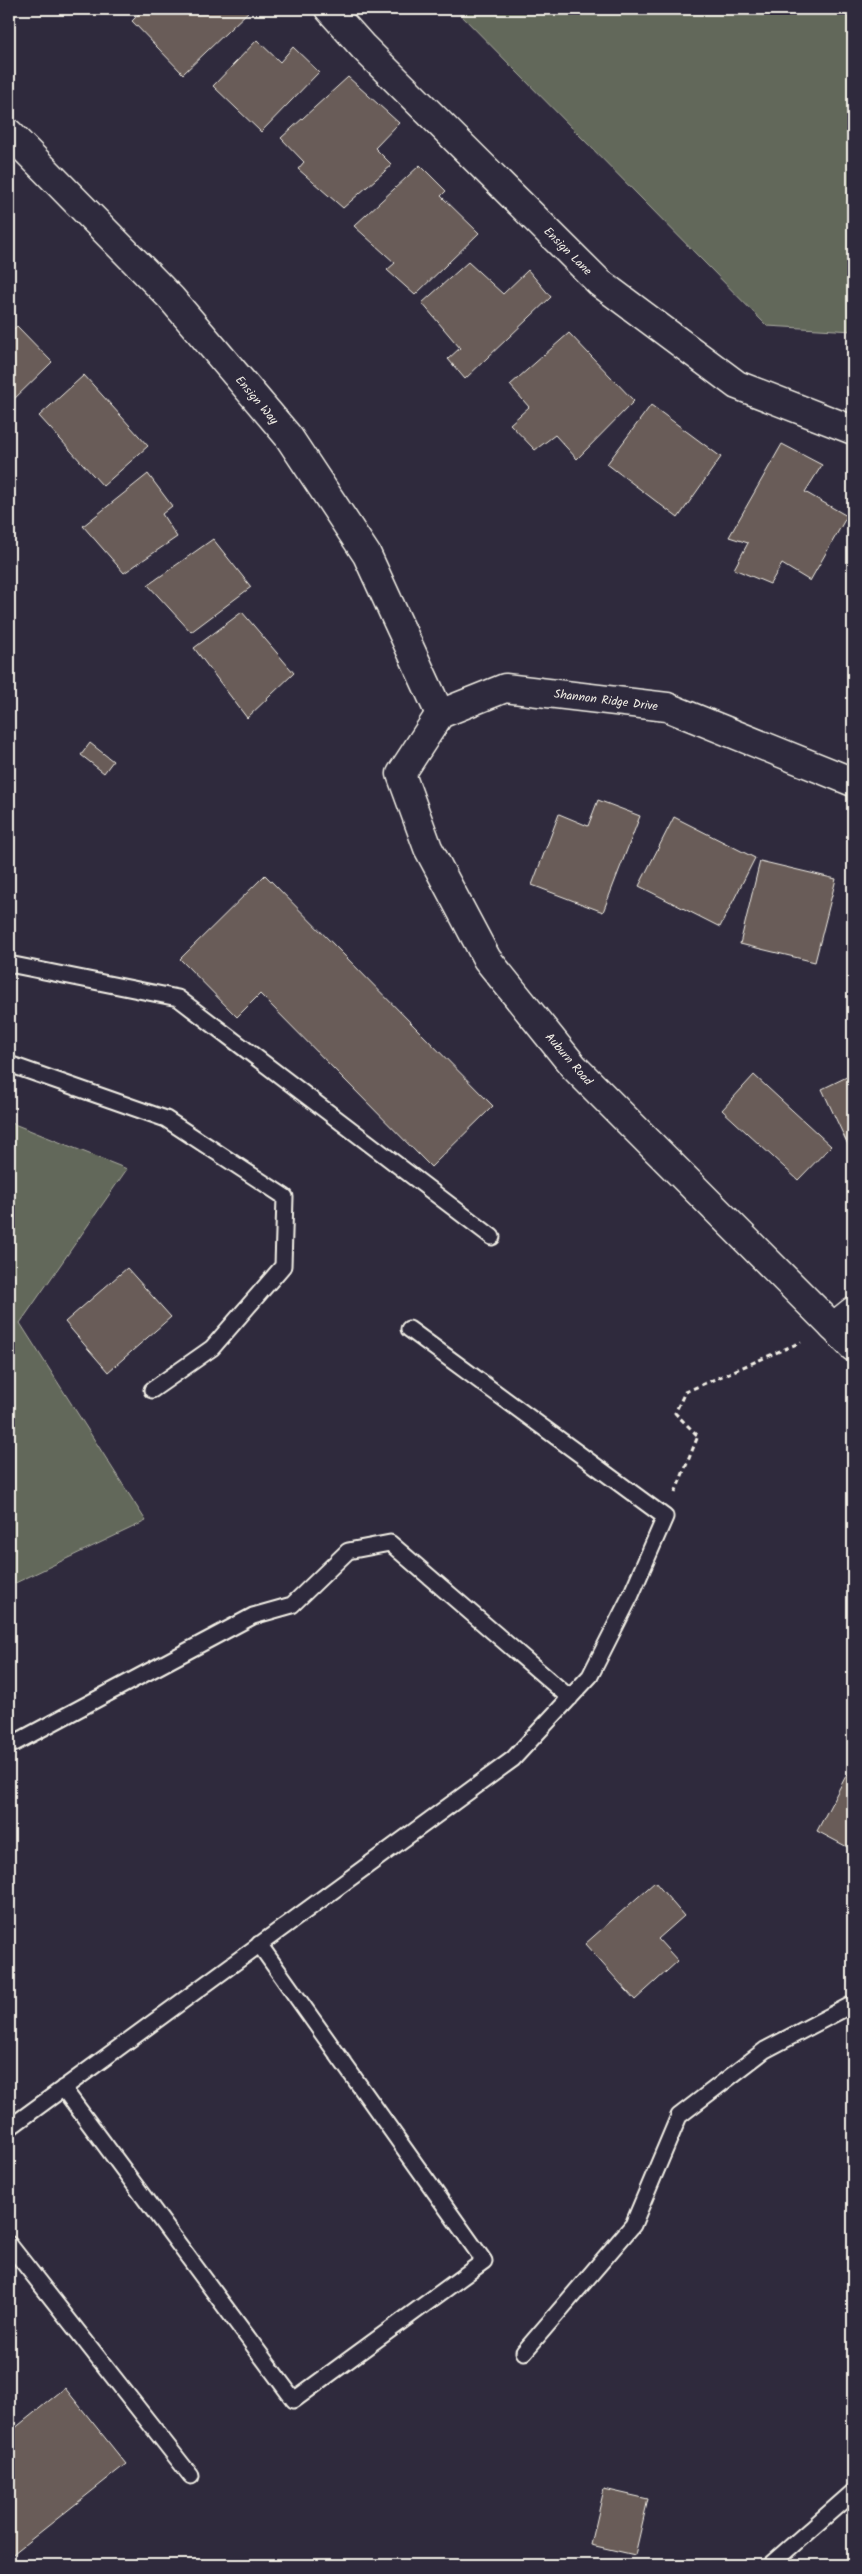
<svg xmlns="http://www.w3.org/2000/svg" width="862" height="2574" font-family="Kalam,sans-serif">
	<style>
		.green { fill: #62685a; stroke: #abaca1 }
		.building { fill: #695c58; stroke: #f4f1e8 }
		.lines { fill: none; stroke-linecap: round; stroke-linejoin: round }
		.service-casing { stroke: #f4f1e8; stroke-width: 19 }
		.minor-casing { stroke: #f4f1e8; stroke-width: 31 }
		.tertiary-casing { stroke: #f4f1e8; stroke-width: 31 }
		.path { stroke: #f4f1e8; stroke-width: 3; stroke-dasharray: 5 4; stroke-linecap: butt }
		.service { stroke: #2f2a3d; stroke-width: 15 }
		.minor { stroke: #2f2a3d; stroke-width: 28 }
		.tertiary { stroke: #2f2a3d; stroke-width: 28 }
		.labels { text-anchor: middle; stroke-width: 5; stroke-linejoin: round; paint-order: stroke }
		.street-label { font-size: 12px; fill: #f4f1e8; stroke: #2f2a3d }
	</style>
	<rect width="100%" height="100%" fill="#2f2a3d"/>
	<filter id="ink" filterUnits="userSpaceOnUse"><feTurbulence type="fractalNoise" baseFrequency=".02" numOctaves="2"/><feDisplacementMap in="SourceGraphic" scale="10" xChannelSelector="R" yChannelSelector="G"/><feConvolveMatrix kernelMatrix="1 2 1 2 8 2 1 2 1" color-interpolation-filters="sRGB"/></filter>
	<g filter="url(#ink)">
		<!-- green -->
		<path class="green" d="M 455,9 L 853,9 L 853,331 L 767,326 Z
			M 9,1122 L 127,1169 L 20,1323 L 146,1521 L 9,1586 Z"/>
		<!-- building -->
		<path class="building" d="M 144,9 L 251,9 L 183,74 L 132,21 Z
			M 257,40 L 280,62 L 293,47 L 319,72 L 261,132 L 213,86 Z
			M 348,77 L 399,123 L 375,148 L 392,165 L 343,208 L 298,169 L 304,162 L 281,138 Z
			M 420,165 L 446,191 L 441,196 L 479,233 L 415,295 L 387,270 L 395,263 L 354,226 Z
			M 468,262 L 503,294 L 528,270 L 551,297 L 465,379 L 448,359 L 460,348 L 422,303 Z
			M 17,326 L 52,362 L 9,404 L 9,333 Z
			M 569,333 L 634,401 L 577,459 L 555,435 L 535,450 L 510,424 L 529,407 L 510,385 Z
			M 84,375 L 148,446 L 103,486 L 39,416 Z
			M 651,405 L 721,457 L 678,518 L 607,464 Z
			M 782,444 L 822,465 L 805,492 L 847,516 L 810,581 L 782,564 L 770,584 L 734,569 L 748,543 L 729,537 Z
			M 148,474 L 172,506 L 162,514 L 177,537 L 124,573 L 83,526 Z
			M 213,539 L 251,587 L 191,632 L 148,585 Z
			M 242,612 L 294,673 L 247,718 L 194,648 Z
			M 90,743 L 113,761 L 104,773 L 81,755 Z
			M 598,800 L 640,816 L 603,912 L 532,885 L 559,814 L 588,826 Z
			M 674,817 L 755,858 L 720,927 L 639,886 Z
			M 760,861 L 836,879 L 815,962 L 740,944 Z
			M 265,875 L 493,1106 L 431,1167 L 260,994 L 237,1017 L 180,959 Z
			M 853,1074 L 853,1148 L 850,1149 L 822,1089 Z
			M 754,1075 L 831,1146 L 798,1180 L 722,1110 Z
			M 127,1268 L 171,1317 L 108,1372 L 65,1322 Z
			M 847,1774 L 853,1778 L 853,1850 L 817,1831 Z
			M 655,1882 L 684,1916 L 658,1939 L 678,1961 L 635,2000 L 585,1944 Z
			M 65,2388 L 126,2464 L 9,2557 L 9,2433 Z
			M 604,2489 L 648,2499 L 635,2555 L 591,2545 Z"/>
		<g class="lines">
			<!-- service casing -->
			<g class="service-casing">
				<path id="service" d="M 9,964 L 178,998 L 492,1237
					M 9,1064 L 166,1119 L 285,1197 L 283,1266 L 212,1348 L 152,1390
					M 9,1746 L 253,1616 L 292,1605 L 348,1551 L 390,1543 L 570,1698
					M 63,2088 L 294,2400 L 484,2261 L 259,1944
					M 9,2128 L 513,1759 L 590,1676 L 631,1595 L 665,1517 L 409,1329
					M 9,2244 L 191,2476
					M 524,2352 L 633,2225 L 679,2116 L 765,2050 L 853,2004
					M 770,2565 L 853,2492"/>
			</g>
			<!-- minor casing -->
			<g class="minor-casing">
				<path id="minor" d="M 329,9 L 363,47 L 600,283 L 737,385 L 853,430
					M 9,133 L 171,298 L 288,436 L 367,555 L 440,714
					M 833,1327 L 853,1311"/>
			</g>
			<!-- tertiary casing -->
			<g class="tertiary-casing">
				<path id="tertiary" d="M 853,782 L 667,707 L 505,688 L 440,714 L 401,774 L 428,848 L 487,959 L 574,1067 L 853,1347"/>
			</g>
			<!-- path -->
			<path class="path" d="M 675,1493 L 698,1436 L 675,1413 L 685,1392 L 801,1342"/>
			<!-- service -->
			<use href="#service" class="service"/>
			<!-- minor -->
			<use href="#minor" class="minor"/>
			<!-- tertiary -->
			<use href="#tertiary" class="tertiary"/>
		</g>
	</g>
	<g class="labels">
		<!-- street labels -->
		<g class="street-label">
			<text transform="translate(568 251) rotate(45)" y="4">Ensign Lane</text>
			<text transform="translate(257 400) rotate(50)" y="4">Ensign Way</text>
			<text transform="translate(606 700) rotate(7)" y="4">Shannon Ridge Drive</text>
			<text transform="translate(569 1059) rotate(49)" y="4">Auburn Road</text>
		</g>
	</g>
	<!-- margin -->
	<rect width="862" height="2574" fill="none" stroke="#2f2a3d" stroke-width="30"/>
	<rect x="15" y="15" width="832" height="2544" fill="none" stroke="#f4f1e8" stroke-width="2" filter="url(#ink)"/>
</svg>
